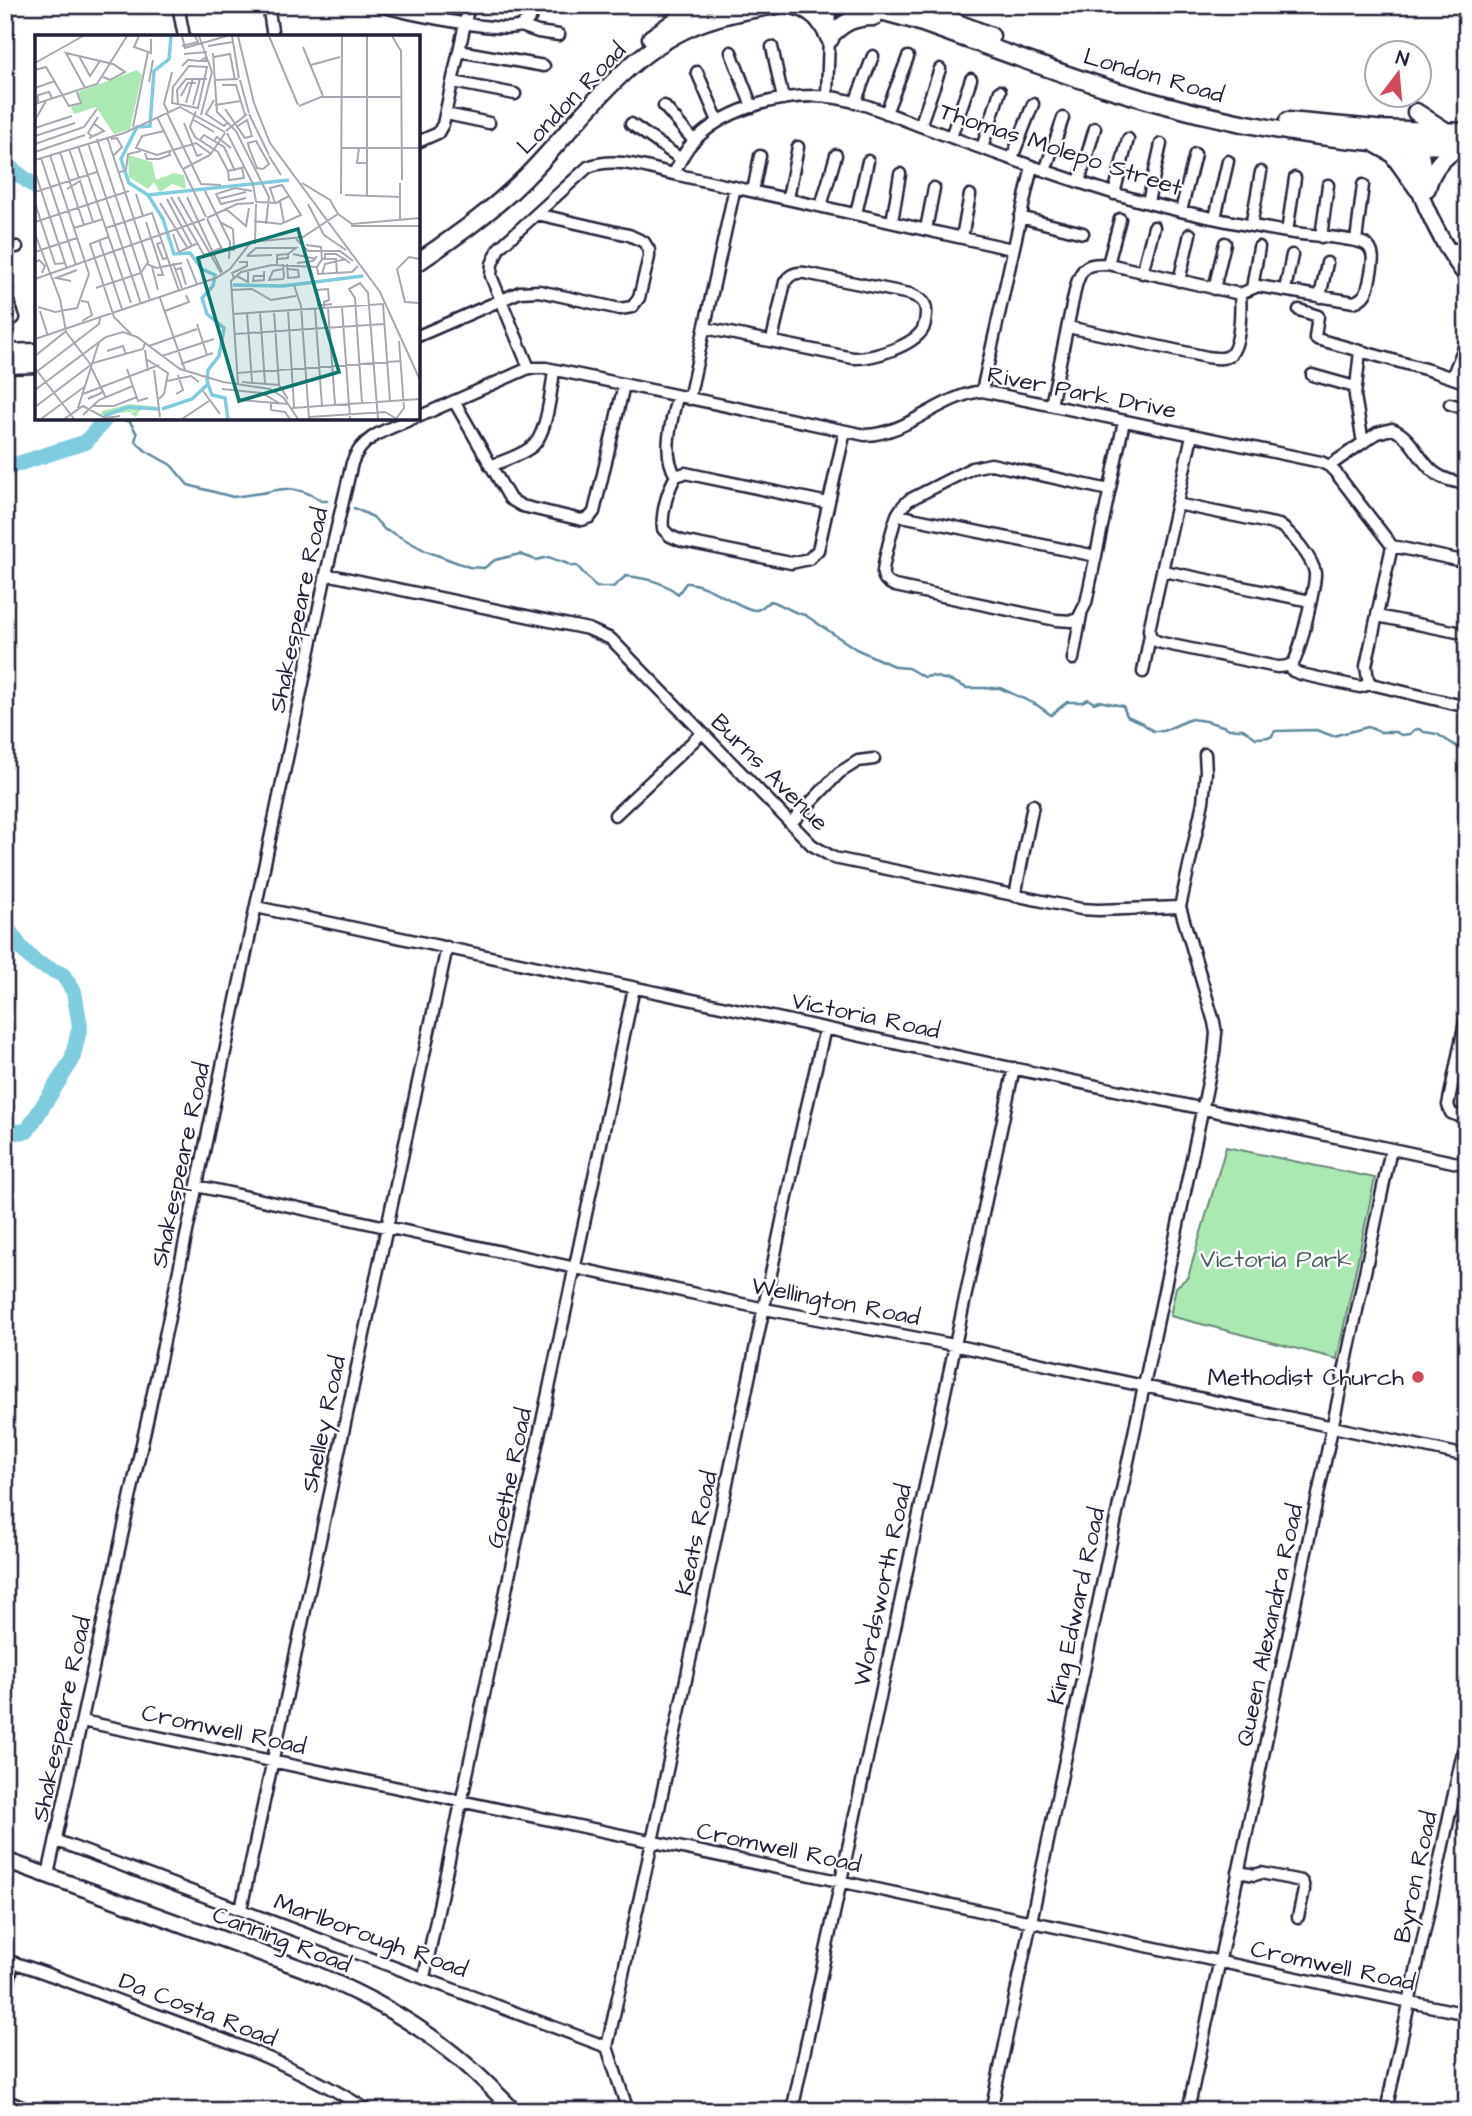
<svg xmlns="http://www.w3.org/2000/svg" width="1472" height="2116" font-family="'Architects Daughter',sans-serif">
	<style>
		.green { fill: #aae9b1; stroke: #668676; stroke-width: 2 }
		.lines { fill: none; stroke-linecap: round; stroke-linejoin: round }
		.stream { stroke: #5a889d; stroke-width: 2.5 }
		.river { stroke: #80ccdf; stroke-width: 16 }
		.street-casing { stroke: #22223b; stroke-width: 15 }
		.secondary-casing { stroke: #22223b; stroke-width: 19 }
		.primary-casing { stroke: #22223b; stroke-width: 21 }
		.street { stroke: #fff; stroke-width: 10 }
		.secondary { stroke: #fff; stroke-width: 14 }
		.primary { stroke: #fff; stroke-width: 16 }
		.poi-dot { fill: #d1495b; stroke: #fff; stroke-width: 2.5 }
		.labels { text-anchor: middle; stroke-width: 5; stroke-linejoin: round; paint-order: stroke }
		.street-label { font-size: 24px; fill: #22223b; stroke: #fff }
		.park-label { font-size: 24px; fill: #4b5e5e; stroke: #fff }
		.poi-label { font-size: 24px; fill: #22223b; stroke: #fff; text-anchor: end }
		.inset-river { fill: none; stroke: #80ccdf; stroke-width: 3.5 }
		.inset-road { fill: none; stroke: #a7a7b1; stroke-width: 2 }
		.view { fill: #0f766e; fill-opacity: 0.15; stroke: #0f766e; stroke-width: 3.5 }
		.inset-edge { fill: none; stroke: #22223b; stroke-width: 3.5 }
	</style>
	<rect width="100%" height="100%" fill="#fff"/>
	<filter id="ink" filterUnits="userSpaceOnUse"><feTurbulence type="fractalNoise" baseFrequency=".0143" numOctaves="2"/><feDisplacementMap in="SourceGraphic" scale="14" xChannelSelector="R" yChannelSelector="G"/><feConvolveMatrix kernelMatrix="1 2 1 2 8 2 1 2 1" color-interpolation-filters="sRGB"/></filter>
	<g filter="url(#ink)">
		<!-- green -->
		<path class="green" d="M 1226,1147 L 1375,1178 L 1337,1359 L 1170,1316 L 1176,1287 L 1188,1277 Z"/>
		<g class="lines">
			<!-- stream -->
			<path class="stream" d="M 118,418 L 130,422 L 137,434 L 135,441 L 146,451 L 171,465 L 188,485 L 233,497 L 261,493 C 267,493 271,490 277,490 C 293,487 309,492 321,501 L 327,501
				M 354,508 L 373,517 L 385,530 L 393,533 L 426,551 L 469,567 L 484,568 L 495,560 L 520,554 L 536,560 L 549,557 C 556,561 565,561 571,566 L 577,566 L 596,587 L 613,587 L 626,576 C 644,578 663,581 678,594 L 686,583 C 706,582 745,612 756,610 C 762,609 766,603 771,601 C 784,605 792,613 805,615 L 856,649 L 878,659 L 896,667 L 908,668 L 924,677 L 932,676 L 952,681 L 967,688 L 1000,688 L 1037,705 L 1051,715 L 1067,702 L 1082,702 L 1088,699 L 1094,703 L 1099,701 L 1123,706 L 1127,716 L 1142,723 L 1153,731 L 1163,731 L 1191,719 L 1206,721 L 1226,727 L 1229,729 L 1243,729 L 1256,738 L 1271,737 L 1275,731 L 1316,730 L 1333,736 L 1368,727 L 1380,732 L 1396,732 L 1401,735 L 1410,734 L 1414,730 L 1419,729 L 1424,732 L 1437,734 L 1467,753"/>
			<!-- river -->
			<path class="river" d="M 5,164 L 37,188
				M 5,468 L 86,442 L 106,418
				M 5,925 L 22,949 L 35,962 L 63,975 L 74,992 L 80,1026 L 72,1060 L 27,1131 L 5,1133"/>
			<!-- street casing -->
			<g class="street-casing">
				<path id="street" d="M 178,5 L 184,37
					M 268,5 L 273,37
					M 378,5 C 400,12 503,34 520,26 C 529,22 534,13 538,5
					M 584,5 L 585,6
					M 521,26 L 538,32 L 559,35
					M 772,47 L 783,99
					M 459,51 L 544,66
					M 731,52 L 752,107
					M 697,72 L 718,121
					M 453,82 L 515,94
					M 827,97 L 830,5
					M 855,103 L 873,56
					M 664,106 L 694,141
					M 886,113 L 908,57
					M 446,114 L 489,123
					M 631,124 L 681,159
					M 920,126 L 940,69
					M 951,137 L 971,79
					M 418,142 L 438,133 L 443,124 L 469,5
					M 982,148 L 1000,91
					M 1012,158 L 1033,104
					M 1045,171 L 1063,118
					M 674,174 C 679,163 684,151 693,142 C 722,111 773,96 814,96 C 853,96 890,115 926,128 C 980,148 1035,168 1091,186 C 1154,207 1221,221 1287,232 C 1304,235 1354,238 1365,244 C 1377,251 1372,267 1370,278 C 1368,290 1366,298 1354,302 L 1258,286 L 1240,294
					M 1079,182 L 1095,128
					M 753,191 L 760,156
					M 1114,194 L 1128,139
					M 788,198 L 798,147
					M 1148,202 L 1161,144
					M 821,206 L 836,155
					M 1181,211 L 1195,154
					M 856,214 L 868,161
					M 1020,217 L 1083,233
					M 1215,218 L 1228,161
					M 892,222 L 900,174
					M 1251,226 L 1261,172
					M 926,229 L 934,188
					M 1287,232 L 1295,178
					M 962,237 L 970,195
					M 1321,237 L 1328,185
					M 1356,241 L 1363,185
					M 5,247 L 17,247
					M 1449,249 L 1467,249
					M 1108,264 L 1120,219
					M 1142,273 L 1154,227
					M 1179,281 L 1190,234
					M 1252,288 L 1259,247
					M 1214,289 L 1225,243
					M 1285,290 L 1292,255
					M 1320,297 L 1327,263
					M 5,300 L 9,304 L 14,318
					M 1299,310 L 1318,316 L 1315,337 L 1317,339 L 1432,371 L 1467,383
					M 705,328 L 853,358 C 872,359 913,346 923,329 C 925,324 926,319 926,313 C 927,302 920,298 910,294 L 805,273 C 796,272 790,274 785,282 L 772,340
					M 418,336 L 520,292 L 539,291 L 620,309 L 632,307 L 639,298 L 649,257 L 649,250 L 644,242 L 629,235 L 537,214
					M 1360,351 L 1355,396 L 1363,443
					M 529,368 L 491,276 L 492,264 L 499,248 L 588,167 C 615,156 647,168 674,174 L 1012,249
					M 1312,375 L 1355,387
					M 1452,377 L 1467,340
					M 982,391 L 1032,166
					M 689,399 L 735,187
					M 454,401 L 510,499 L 522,506 L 582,520 L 590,517 L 594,512 L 624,385
					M 1450,404 L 1467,409
					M 1051,405 L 1076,286 C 1082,265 1087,264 1108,264 L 1240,294 C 1241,308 1241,345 1230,355 C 1224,360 1214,358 1207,357 L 1068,327
					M 418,417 L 529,368 L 546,368 L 865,435 C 908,434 940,396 982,391 L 1321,462 L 1329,466 L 1336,473 L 1392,546 L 1467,562
					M 490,466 C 503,461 519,456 530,448 C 547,438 551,390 554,371
					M 1329,466 L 1377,433 L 1392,429 C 1413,437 1418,460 1435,473 C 1444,480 1456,482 1467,484
					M 676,476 C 661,453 672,421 677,396
					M 1109,490 L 991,464 L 972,468 L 909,500 C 904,504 901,508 898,513 C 894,521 882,567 883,574 C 884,581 889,583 895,586 L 1056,620 L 1072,621 L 1078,619 L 1086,603 L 1124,421
					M 828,503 L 685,473 L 676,476 C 668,489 661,513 663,529 L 670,536 L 682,541 L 791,563 L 809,559 L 818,550 L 845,431
					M 1177,504 L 1279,525 C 1291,532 1313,559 1315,573 C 1316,583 1299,657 1293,663 C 1288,667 1282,667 1277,667 L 1162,643 C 1154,641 1150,638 1149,630 L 1192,435
					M 897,515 L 1096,556
					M 1164,571 L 1310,601
					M 326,574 L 588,629 L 611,639 L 812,845 L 834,858 L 1081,909 L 1098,910 L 1180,907
					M 1377,616 L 1467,634
					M 1073,659 L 1081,615
					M 1289,666 L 1293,671 L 1301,674 L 1360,687 L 1371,684
					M 1143,672 L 1150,635
					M 1371,684 L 1368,679 L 1366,666 L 1392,546
					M 1371,684 L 1467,707
					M 615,815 L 702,733
					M 791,823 L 839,773 L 858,761 L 874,759
					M 1015,896 L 1033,805
					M 256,907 L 1467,1165
					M 1467,1012 L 1448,1105 L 1451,1113 L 1467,1119
					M 197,1186 L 765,1309 L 954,1345 L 1467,1456
					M 82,1721 L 1467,2014
					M 57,1841 L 607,2047 L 628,2111
					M 1238,1872 L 1255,1875 L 1261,1873 L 1301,1881 L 1303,1884 L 1304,1890 L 1298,1917
					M 48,1875 L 150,1407 L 326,574 L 352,463 C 362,435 389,429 414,418
					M 241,1909 L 447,947
					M 5,1960 C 51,1973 96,1993 141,2009 C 220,2038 298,2065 369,2111
					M 424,1977 L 634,988
					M 5,1999 L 13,1963
					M 607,2047 L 652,1842 L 796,1154 L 825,1028
					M 5,2100 L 31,2111
					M 792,2111 L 1014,1068
					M 991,2111 L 1214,1054 L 1216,1033 L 1214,1022 L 1180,907 L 1203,802 L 1206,772 L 1205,754
					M 1188,2111 L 1391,1149
					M 1386,2111 L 1467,1733"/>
			</g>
			<!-- secondary casing -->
			<g class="secondary-casing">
				<path id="secondary" d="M 1407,135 C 1407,177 1441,245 1467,277
					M 1418,136 L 1427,189
					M 5,1860 L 304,1969 C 354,1990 403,2014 446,2048 C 470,2066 493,2089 514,2111"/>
			</g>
			<!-- primary casing -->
			<g class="primary-casing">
				<path id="primary" d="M 792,5 C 814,10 821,20 830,39
					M 837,5 L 881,11 L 914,20 C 979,43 1044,68 1110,89 C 1225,125 1346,146 1467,146
					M 911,5 L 991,36
					M 830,36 C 844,22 854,17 874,17
					M 651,38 L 678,19 L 703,5
					M 1416,112 L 1444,130
					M 1288,121 L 1376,129 L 1467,132
					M 1376,144 L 1392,153 L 1418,189
					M 1427,188 C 1432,167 1443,158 1459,146
					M 418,262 C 455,237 492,211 524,179 C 581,122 624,51 703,22 C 727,13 752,9 777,5
					M 5,353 L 37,352
					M 5,365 L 37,364"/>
			</g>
			<!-- street -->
			<use href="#street" class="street"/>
			<!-- secondary -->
			<use href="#secondary" class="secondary"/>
			<!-- primary -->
			<use href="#primary" class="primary"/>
		</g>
	</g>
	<!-- markers -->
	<circle class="poi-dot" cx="1418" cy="1377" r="7"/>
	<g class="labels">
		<!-- street labels -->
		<g class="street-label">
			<text transform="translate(1154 75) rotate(16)" y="8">London Road</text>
			<text transform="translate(571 98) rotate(-46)" y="8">London Road</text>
			<text transform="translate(1061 149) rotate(18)" y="8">Thomas Molepo Street</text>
			<text transform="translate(1082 392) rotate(11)" y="8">River Park Drive</text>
			<text transform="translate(298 610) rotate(-78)" y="8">Shakespeare Road</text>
			<text transform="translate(770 772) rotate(45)" y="8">Burns Avenue</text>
			<text transform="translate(866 1015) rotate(12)" y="8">Victoria Road</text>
			<text transform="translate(180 1165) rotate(-78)" y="8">Shakespeare Road</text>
			<text transform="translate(836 1301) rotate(11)" y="8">Wellington Road</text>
			<text transform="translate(323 1424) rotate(-78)" y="8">Shelley Road</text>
			<text transform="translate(509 1478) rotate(-78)" y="8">Goethe Road</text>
			<text transform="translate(696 1533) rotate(-78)" y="8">Keats Road</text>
			<text transform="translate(882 1585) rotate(-78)" y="8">Wordsworth Road</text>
			<text transform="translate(1076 1606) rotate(-78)" y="8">King Edward Road</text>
			<text transform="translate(1269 1625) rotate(-78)" y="8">Queen Alexandra Road</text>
			<text transform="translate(61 1719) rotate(-78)" y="8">Shakespeare Road</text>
			<text transform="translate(224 1729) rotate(12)" y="8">Cromwell Road</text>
			<text transform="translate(779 1847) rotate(12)" y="8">Cromwell Road</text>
			<text transform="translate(1415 1877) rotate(-78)" y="8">Byron Road</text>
			<text transform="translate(371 1935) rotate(20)" y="8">Marlborough Road</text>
			<text transform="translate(282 1939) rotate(21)" y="8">Canning Road</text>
			<text transform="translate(1333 1965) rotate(12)" y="8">Cromwell Road</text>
			<text transform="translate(198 2009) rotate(21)" y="8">Da Costa Road</text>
		</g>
		<!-- park labels -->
		<g class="park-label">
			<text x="1276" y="1267">Victoria Park</text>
		</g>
		<!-- poi labels -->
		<g class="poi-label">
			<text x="1404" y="1385">Methodist Church</text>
		</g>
	</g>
	<!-- overview -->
	<g transform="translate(35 35)">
		<rect width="385" height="385" fill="#fff"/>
		<path d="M 102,35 L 107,40 L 95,94 L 79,99 L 61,72 L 39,79 L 36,72 L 46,69 L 43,57 ZM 93,120 L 117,127 L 121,145 L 139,138 L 149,140 L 151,154 L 137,149 L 125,157 L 119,147 L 113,154 L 105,149 L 94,142 ZM 95,369 L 125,372 L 105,375 L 101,382 L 95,378 L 102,376 L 66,380 L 67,376 Z" fill="#aae9b1"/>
		<path class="inset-river" d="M 136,1 L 134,24 L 119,36 L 115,91 L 102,92 L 86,124 L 94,148 L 113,160 L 128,184 L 139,219 L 155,218 L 167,234 L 180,240 L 178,251 L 167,263 L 172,279 L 189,293 L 184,321 L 173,335 L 172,346 L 177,360 L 190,363 L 193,384M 113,160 L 254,145M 198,250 L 248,251 L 328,241M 127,374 L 157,364 L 172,350M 69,381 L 93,372 L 123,374"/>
		<path class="inset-road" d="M 104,1 L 99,12 L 116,18 L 116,4M 147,1 L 150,13 L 192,1M 164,1 L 177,37 L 166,80M 197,1 L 204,43M 203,1 L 219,68 L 235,108 L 345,257 L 385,345M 234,1 L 263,70M 332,1 L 332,160M 357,1 L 366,16 L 367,145M 147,11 L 163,7 L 160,1M 173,11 L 198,7M 268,12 L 288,61M 178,18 L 182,77 L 201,96 L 234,162 L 231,189M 149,19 L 172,17M 44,21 L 55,41 L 65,26M 179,22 L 195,19 L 200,45M 0,28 L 48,1M 276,30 L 305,22M 147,31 L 153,25 L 154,25 L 164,26 L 171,26 L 171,22 L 165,26M 154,31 L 172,32 L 163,73 L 137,68 L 138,52 ZM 0,35 L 11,32 L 34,71 L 46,68 L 41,55M 180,45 L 203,44M 205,45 L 214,78M 114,47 L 118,25M 187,50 L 201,50 L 210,80M 0,53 L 20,46M 50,53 L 31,18 L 78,29 L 90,37 L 75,45 L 68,42M 146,61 L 153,48 L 161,48M 179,65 L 171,79 L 189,91 L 193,87M 3,68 L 3,60 L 14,57 L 17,63M 151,68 L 158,43M 0,69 L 62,49 L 92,1M 143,70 L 142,55 L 151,44 L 172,44M 158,70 L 165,44M 180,70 L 206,66M 264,71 L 286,62 L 366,62M 190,74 L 210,103 L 217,101 L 212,85 L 203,91M 161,76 L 155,92 L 160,102 L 183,117 L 193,136 L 210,132M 133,77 L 129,69 L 137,37M 132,78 L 166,149 L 186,150M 214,79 L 234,120M 122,82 L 147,133M 157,84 L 179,97M 0,85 L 11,66M 149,88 L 162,121 L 167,119M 98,92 L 113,17M 0,93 L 37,81M 129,96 L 107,101 L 101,113 L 122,120 L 161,108 L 176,119M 191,96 L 212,79M 192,98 L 218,149 L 221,167M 0,101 L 40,88M 58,102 L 53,98 L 63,82M 54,103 L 69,96 L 58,88M 62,104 L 115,265M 76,104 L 82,103 L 87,112 L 78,121M 165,105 L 169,100 L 189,112 L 200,136M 179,106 L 182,102 L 196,113M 53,108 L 106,269M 0,109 L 49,92 L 62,74M 43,111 L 96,268M 214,113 L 213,108 L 221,106 L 234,129 L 228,134M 214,113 L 222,133 L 228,134M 307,113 L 385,113M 324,113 L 322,128 L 332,128M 34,114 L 44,143M 0,117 L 50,100M 25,117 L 49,190M 110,118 L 112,124 L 124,124 L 135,120 L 134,116M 234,121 L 246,140M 6,123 L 41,230M 0,125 L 89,98 L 145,72 L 190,97M 193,136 L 194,145 L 209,143 L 207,133M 0,137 L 32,234M 83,138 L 91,135 L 93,119 L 106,116M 267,148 L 295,165 L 303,179M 365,148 L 365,186M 32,154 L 45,146 L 58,187M 170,156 L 195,207 L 194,224M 0,157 L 62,137M 101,159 L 108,181M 306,159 L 307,1M 310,160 L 366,162M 136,162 L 169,220 L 186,213M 143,162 L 186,238M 152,162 L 187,237M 211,163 L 186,169 L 181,159 L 200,153 L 217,156M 132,164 L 157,211M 183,164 L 211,157M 245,166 L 249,188M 221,167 L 241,168 L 254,161M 0,168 L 20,229 L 30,228M 125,168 L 152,212M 273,169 L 289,200 L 311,215M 190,173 L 211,191 L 214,173M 171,182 L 148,134 L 175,120 L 190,98M 172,183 L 202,169 L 219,168M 172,184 L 187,214 L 199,215 L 198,194 L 185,187M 219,186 L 246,189 L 266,180 L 247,150 L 235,153 L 240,168M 0,187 L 94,156M 111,187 L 128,240 L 122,240M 316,191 L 385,191M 39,193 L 68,184M 71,193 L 117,178 L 144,256M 0,199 L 25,264 L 31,296 L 0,321M 138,199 L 144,217 L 163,208M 73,202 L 55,209 L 79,282 L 96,299M 261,204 L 273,216 L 305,216 L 318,226M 64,205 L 87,274M 127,207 L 122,209 L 128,224 L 132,223M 220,209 L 221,169M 0,217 L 42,203M 258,219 L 281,224M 212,221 L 221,213 L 261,213 L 253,219M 212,221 L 237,220M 152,224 L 162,249M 242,224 L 253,223 L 253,219 L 242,220 L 242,230M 288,224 L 301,224 L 302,238M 290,224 L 290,219 L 301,219 L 315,228M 385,224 L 374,222 L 362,234 L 370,267 L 385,268M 0,228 L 4,225 L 10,231 L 7,238M 138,228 L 147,253M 262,228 L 278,226 L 282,221M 112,229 L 121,233 L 147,228M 248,229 L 249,242 L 248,244 L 234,245 L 238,236 L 248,234M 252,229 L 253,243 L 264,242 L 263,235 L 253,234M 117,232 L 123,255M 282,232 L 283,239 L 317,237 L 323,231M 140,235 L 146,233 L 151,250M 229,236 L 229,245 L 218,246 L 219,241 L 229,241M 287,239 L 290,229 L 311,224M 202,241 L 213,247 L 213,237M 199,243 L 197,238 L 212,231 L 212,227 L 204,227M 0,244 L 170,184M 36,246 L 21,243 L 42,235M 259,250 L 266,271 L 274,384M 61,253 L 106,238 L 113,227 L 72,102M 196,255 L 217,254 L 236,265 L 261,261M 125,263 L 150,335M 46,266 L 53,267 L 57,280 L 47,286M 3,272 L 20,277 L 42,273 L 54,239 L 15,120M 307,272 L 315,384M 289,273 L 289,267 L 294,265 L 293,254 L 282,255 L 283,270 L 289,270 L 297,269M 293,273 L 300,369M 280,274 L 287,371M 253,275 L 259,372M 5,276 L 13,301M 130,276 L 154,267 L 151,260M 239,276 L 244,350 L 253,364M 225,277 L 230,348M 212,278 L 217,347M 198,279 L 348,269 L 355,366M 162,289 L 172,320M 31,297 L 56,330M 200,299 L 349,289M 0,304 L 181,243 L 195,234 L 216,207 L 268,202 L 303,179 L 317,189 L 385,183M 114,311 L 162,294M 110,315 L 113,336M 72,316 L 88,311 L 91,319M 127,321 L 179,304M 111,324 L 133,338 L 129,359 L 124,364M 58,328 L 108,314 L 110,308M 146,329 L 178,318M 56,332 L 71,363M 0,333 L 39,384M 92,334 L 103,366 L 113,363M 119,335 L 125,382M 0,338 L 64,289 L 65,283M 202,338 L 366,326M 132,346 L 156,341 L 164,347M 207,347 L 244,350M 203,349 L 196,246 L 206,237 L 237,230 L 282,232 L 287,224 L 286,212 L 271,210M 187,354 L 227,358 L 244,368M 0,355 L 71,302 L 88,297 L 102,302 L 145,334 L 188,347 L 235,354 L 249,363 L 263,384M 202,355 L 205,365 L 253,369M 168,356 L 185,379M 48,359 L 124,330M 141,359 L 148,355 L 143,340M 57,361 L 53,364 L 68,357M 236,368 L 236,375 L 250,377 L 255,384M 327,368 L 320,263 L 314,254 L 325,248 L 333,258 L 343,384M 59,371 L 79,371 L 102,362M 0,372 L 57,329M 43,373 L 64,307M 257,373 L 385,364M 48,380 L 64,365 L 98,351M 274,382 L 350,377 L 362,384M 6,384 L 49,352M 29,384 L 48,371 L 70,383 L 85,381M 101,384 L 139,384M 147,384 L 174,366M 361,384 L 369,373 L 364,306"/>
		<path class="view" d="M 263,194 L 304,337 L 204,366 L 163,223 Z"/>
		<rect width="385" height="385" class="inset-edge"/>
	</g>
	<!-- margin -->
	<rect width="1472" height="2116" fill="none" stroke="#fff" stroke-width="28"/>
	<rect x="14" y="14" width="1444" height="2088" fill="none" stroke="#22223b" stroke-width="2.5" filter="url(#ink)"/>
	<!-- north arrow -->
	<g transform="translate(1398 74) rotate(16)"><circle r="33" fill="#ffffff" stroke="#a7a7b1" stroke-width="2"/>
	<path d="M0-5L12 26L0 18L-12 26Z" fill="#d1495b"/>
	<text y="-10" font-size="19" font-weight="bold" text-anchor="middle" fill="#22223b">N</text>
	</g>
</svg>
